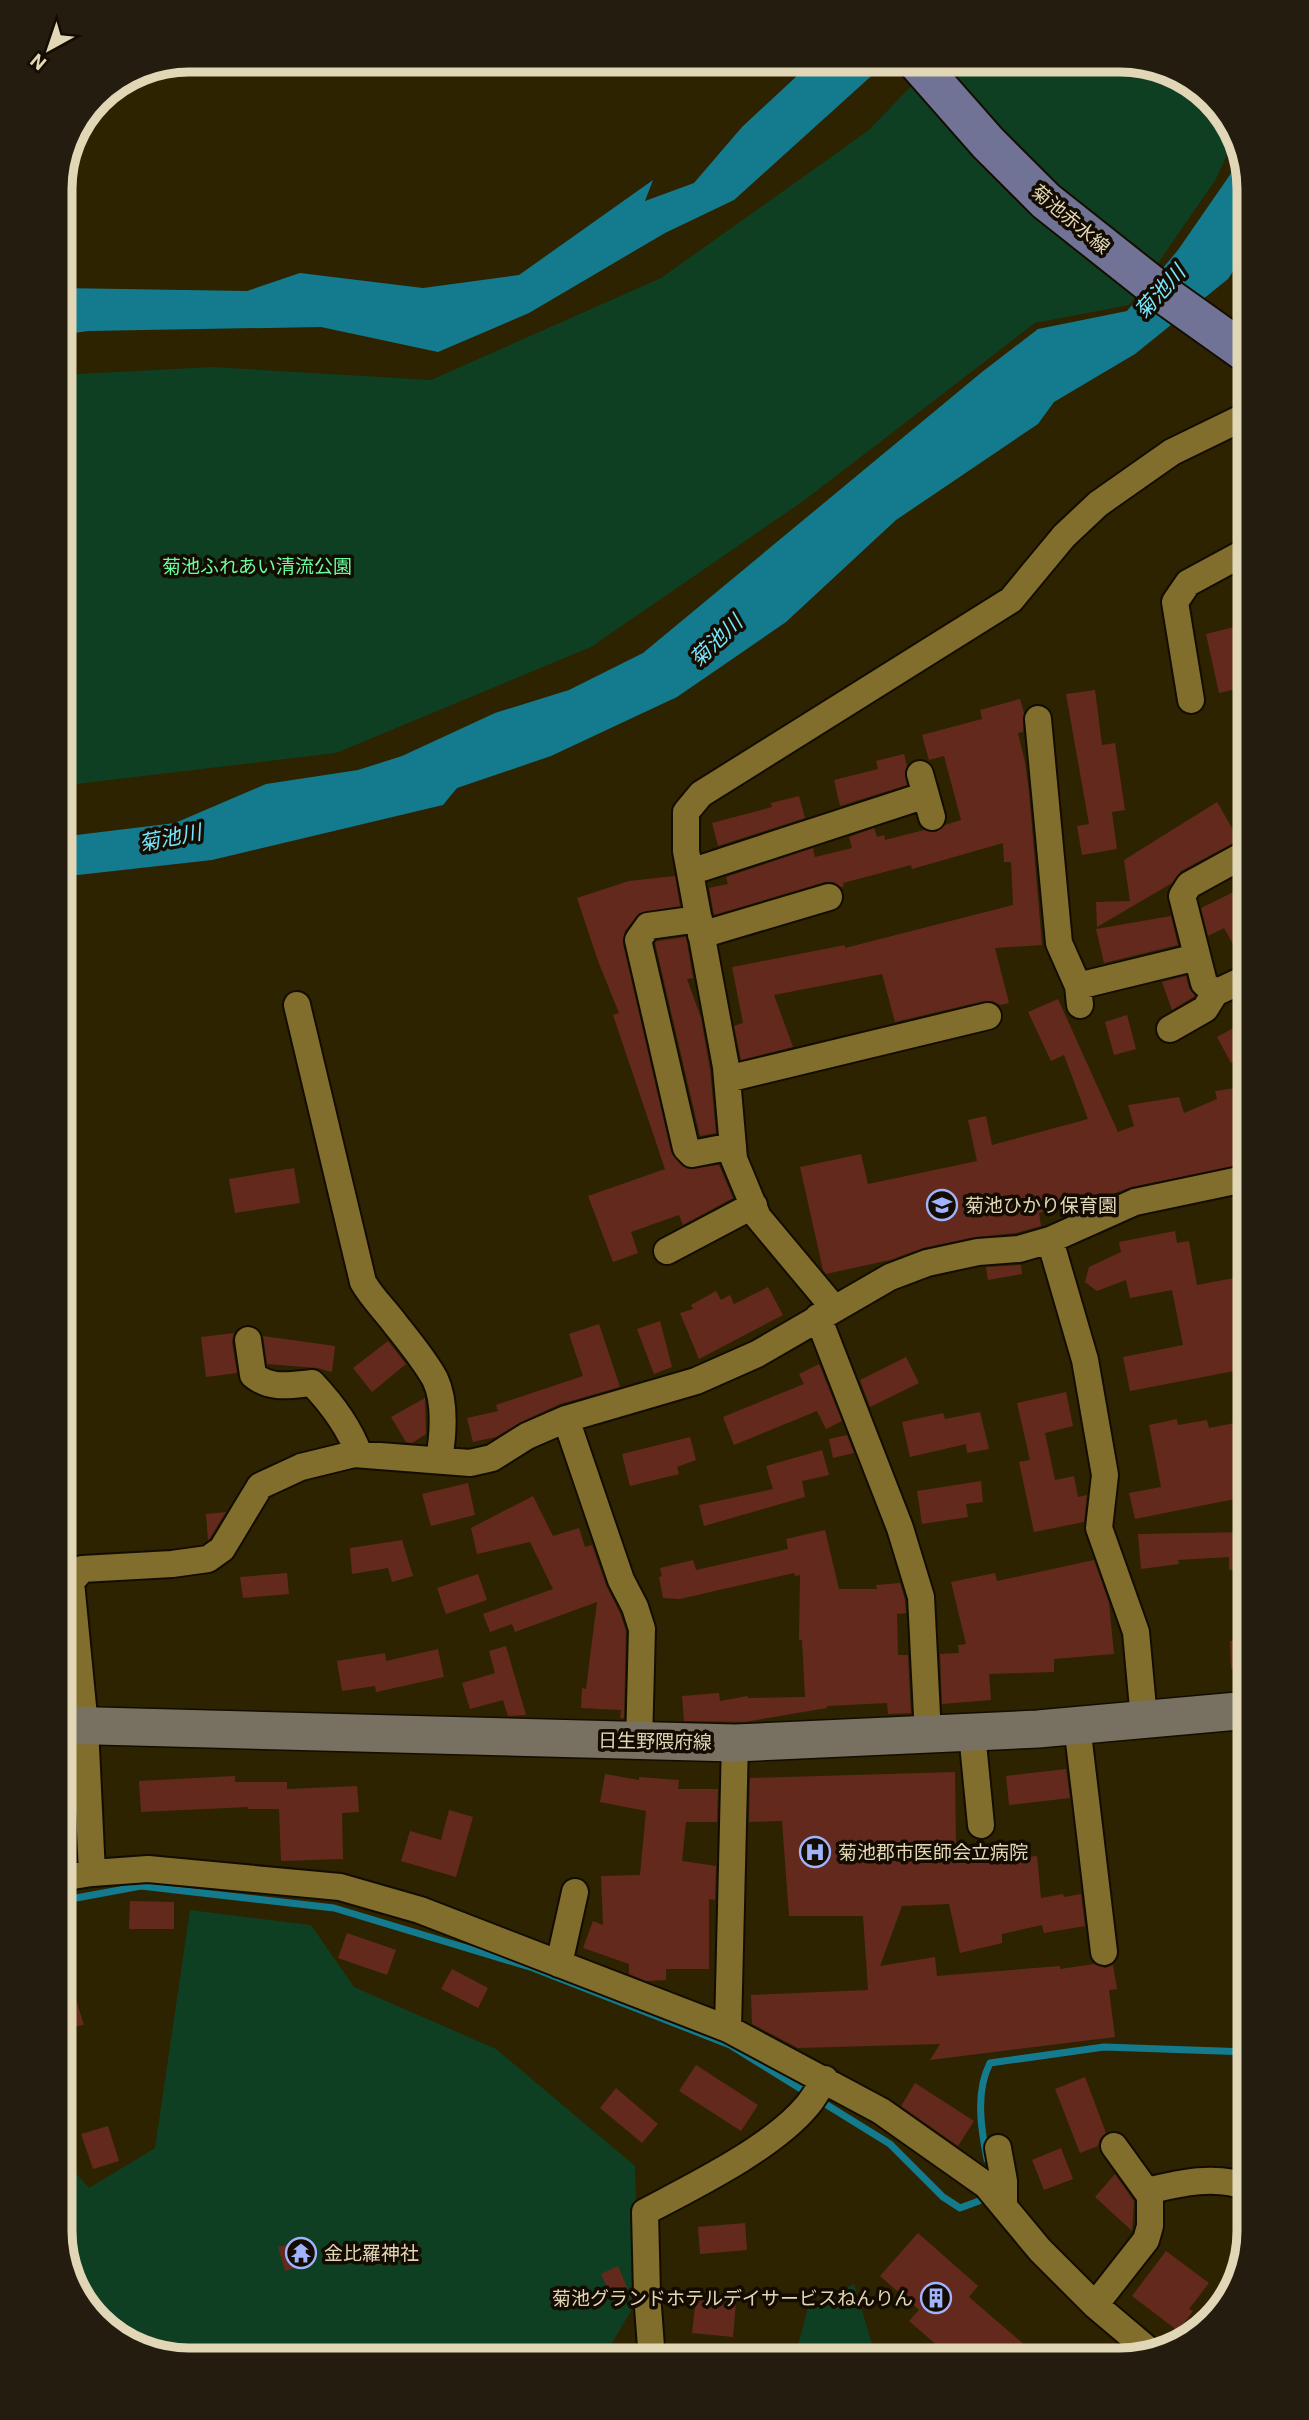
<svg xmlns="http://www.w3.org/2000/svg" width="1309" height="2420" font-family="Roboto,'Noto Sans JP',sans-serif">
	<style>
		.green { fill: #0e3f22 }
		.water { fill: #137b8d }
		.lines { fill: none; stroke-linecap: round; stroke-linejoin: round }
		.stream { stroke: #137b8d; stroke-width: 7 }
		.building { fill: #64291d }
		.minor-casing { stroke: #130d00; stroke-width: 30 }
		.secondary-casing { stroke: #130d00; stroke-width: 40 }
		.primary-casing { stroke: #130d00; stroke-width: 42 }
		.minor { stroke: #816e2c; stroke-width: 26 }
		.secondary { stroke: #787161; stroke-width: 37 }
		.primary { stroke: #707396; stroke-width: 38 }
		.labels { text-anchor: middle; stroke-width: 7; stroke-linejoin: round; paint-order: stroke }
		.street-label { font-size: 19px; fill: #e1d7b7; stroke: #140c00 }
		.park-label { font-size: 19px; fill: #6bfca0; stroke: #140c00 }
		.poi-label { font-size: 19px; fill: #e1d7b7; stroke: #140c00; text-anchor: start }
		.water-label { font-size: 21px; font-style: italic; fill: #77e7ff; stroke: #140c00 }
		.rim { fill: none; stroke: #e1d7b7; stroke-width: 9 }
	</style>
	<rect width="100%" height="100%" fill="#2d2300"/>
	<!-- green -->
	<path class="green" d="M 936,60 L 1130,60 L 1193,81 L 1236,135 L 1216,179 L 1129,305 L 1035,323 L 806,499 L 591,647 L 336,753 L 60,786 L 60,375 L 212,367 L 431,380 L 661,278 L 869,130 Z
		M 190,1910 L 311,1925 L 354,1987 L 496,2049 L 635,2166 L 639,2297 L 602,2360 L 180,2360 L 116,2339 L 69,2281 L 60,2232 L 60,2155 L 89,2188 L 155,2148 Z
		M 854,2284 L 877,2360 L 794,2360 L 808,2307 Z"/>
	<!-- water -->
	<path class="water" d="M 814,60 L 889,60 L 734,200 L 665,233 L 529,313 L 438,352 L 321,327 L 88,331 L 60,335 L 60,288 L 247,291 L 300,273 L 423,288 L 519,275 L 653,180 L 645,201 L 694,183 L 742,127 Z
		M 1243,156 L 1249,188 L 1249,247 L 1228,279 L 1135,354 L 1054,402 L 1038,424 L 896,520 L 786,622 L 677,697 L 551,756 L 457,788 L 443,805 L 212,860 L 60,877 L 60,837 L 175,823 L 266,784 L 358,770 L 402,756 L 495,713 L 569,690 L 643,653 L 982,372 L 1038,329 L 1127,311 L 1178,250 Z"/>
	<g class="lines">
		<!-- stream -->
		<path class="stream" d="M 60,1901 L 141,1886 L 334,1908 L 533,1968 L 730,2045 L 890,2144 L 943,2197 L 960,2208 L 979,2201
			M 987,2159 C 981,2129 975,2092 990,2063 L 1104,2047 L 1249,2052"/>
	</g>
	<!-- building -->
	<path class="building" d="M 1242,625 L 1250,657 L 1250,686 L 1219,693 L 1206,634 Z
		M 1095,690 L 1102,745 L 1115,743 L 1125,810 L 1112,812 L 1117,849 L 1082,855 L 1077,826 L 1089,824 L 1066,694 Z
		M 1020,699 L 1024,713 L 1023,732 L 1018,733 L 1025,762 L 1029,792 L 1042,945 L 995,948 L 1009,1003 L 1000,1005 L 993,1001 L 984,1001 L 895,1022 L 882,974 L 774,995 L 793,1047 L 741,1060 L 734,1026 L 743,1023 L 732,967 L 845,945 L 845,948 L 1013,905 L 1011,862 L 1004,862 L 1003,843 L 912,869 L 911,865 L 843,883 L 844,886 L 841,887 L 833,882 L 825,882 L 714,915 L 709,888 L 728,884 L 726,877 L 813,848 L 815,857 L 852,848 L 849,837 L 874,828 L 877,837 L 884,835 L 885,840 L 924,830 L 936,832 L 945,825 L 961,820 L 944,756 L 929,760 L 922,735 L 982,719 L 980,710 Z
		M 904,754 L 907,766 L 905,771 L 907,785 L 840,806 L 834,780 L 878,769 L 876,761 Z
		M 799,796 L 805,818 L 718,846 L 712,823 L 772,807 L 771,803 Z
		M 1217,802 L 1239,840 L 1181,871 L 1172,883 L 1097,927 L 1096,902 L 1130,901 L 1124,860 Z
		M 675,876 L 680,906 L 639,913 L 625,931 L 623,944 L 671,1152 L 681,1165 L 688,1169 L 719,1165 L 733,1198 L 683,1225 L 679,1215 L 631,1232 L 638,1253 L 613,1262 L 588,1196 L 665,1169 L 613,1015 L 619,1013 L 598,961 L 577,898 L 629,881 Z
		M 1250,884 L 1250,961 L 1243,962 L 1224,928 L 1208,936 L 1201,908 Z
		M 1171,916 L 1178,945 L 1104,963 L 1096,929 Z
		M 686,937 L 693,978 L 687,979 L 701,1018 L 710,1069 L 716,1133 L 700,1136 L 655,943 L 657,941 Z
		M 1186,976 L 1189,988 L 1195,996 L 1172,1010 L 1162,982 Z
		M 1058,999 L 1118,1132 L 1134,1126 L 1128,1105 L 1179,1097 L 1184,1113 L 1217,1099 L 1215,1091 L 1236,1088 L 1238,1097 L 1250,1095 L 1250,1163 L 1131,1187 L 1076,1208 L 1075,1202 L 1039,1213 L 1041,1226 L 1016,1233 L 975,1237 L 923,1248 L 890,1260 L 826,1274 L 823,1270 L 800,1167 L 861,1154 L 868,1184 L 977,1161 L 968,1120 L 986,1116 L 992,1145 L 1088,1119 L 1064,1055 L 1051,1061 L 1028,1012 Z
		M 1127,1015 L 1136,1049 L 1114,1055 L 1105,1022 Z
		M 1250,1019 L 1250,1052 L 1231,1063 L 1217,1037 Z
		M 294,1168 L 300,1203 L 235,1213 L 229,1179 Z
		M 1175,1231 L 1177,1243 L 1189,1241 L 1197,1285 L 1234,1278 L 1246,1333 L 1250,1332 L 1250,1368 L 1130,1391 L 1123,1357 L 1183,1345 L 1172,1290 L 1130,1298 L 1126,1280 L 1097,1291 L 1085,1282 L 1089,1267 L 1121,1252 L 1119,1242 Z
		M 1021,1265 L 1022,1274 L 988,1280 L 986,1267 Z
		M 768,1287 L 783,1315 L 699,1359 L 680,1313 L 693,1309 L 691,1305 L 716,1291 L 721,1300 L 730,1295 L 734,1304 Z
		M 660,1321 L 672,1367 L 654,1374 L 637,1329 Z
		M 599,1324 L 620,1387 L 560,1404 L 521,1422 L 496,1437 L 473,1442 L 467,1418 L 498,1411 L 496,1405 L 583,1376 L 569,1334 Z
		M 234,1333 L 232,1342 L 237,1373 L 206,1377 L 201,1337 Z
		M 263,1336 L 335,1346 L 332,1372 L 317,1368 L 267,1364 Z
		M 388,1341 L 406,1364 L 372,1392 L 353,1368 Z
		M 906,1357 L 919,1383 L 870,1407 L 860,1380 Z
		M 819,1364 L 842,1421 L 826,1429 L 817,1411 L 734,1445 L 723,1417 L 804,1384 L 799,1374 Z
		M 1066,1392 L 1073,1426 L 1045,1433 L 1055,1480 L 1074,1476 L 1078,1497 L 1087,1495 L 1084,1522 L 1034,1532 L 1019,1462 L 1030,1460 L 1017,1403 Z
		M 425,1398 L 426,1434 L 412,1443 L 406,1442 L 391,1417 Z
		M 980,1412 L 989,1449 L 967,1453 L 966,1444 L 910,1457 L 902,1422 L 943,1413 L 945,1419 Z
		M 1177,1419 L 1178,1425 L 1207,1420 L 1209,1428 L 1250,1420 L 1250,1496 L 1135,1519 L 1129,1493 L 1161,1487 L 1149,1425 Z
		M 847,1435 L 854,1453 L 833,1458 L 829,1439 Z
		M 690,1437 L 696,1460 L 677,1467 L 679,1474 L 630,1486 L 622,1454 Z
		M 822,1450 L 829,1475 L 802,1481 L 805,1497 L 704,1526 L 699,1505 L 773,1489 L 766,1466 Z
		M 981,1481 L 983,1502 L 966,1504 L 968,1517 L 922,1524 L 917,1491 Z
		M 468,1483 L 475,1515 L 431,1526 L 422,1494 Z
		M 533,1496 L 553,1536 L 579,1528 L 585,1547 L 592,1545 L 606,1585 L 620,1613 L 626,1631 L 624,1718 L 620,1718 L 621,1710 L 581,1708 L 582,1688 L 586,1689 L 597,1602 L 515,1632 L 512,1624 L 490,1632 L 483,1614 L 553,1589 L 530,1542 L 477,1554 L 471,1528 Z
		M 226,1512 L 210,1538 L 208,1540 L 206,1514 Z
		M 825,1530 L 839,1589 L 877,1589 L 876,1585 L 900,1583 L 905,1600 L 906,1613 L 897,1614 L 898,1655 L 908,1655 L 911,1713 L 888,1714 L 887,1703 L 827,1706 L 827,1708 L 745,1722 L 684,1721 L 682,1696 L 719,1693 L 720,1701 L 748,1696 L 748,1698 L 805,1697 L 802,1640 L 799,1640 L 800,1575 L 795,1576 L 794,1573 L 680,1599 L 663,1598 L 659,1577 L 662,1576 L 660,1568 L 693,1560 L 696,1570 L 788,1549 L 786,1539 Z
		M 1250,1532 L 1250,1569 L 1229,1570 L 1229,1557 L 1178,1560 L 1179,1564 L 1141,1569 L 1138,1534 Z
		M 402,1540 L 413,1576 L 392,1582 L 388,1568 L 352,1574 L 350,1548 Z
		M 1094,1560 L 1109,1603 L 1114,1654 L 1054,1659 L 1054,1672 L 989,1674 L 991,1700 L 942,1704 L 940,1654 L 959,1653 L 958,1645 L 966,1644 L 951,1582 L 995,1573 L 997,1581 Z
		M 287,1573 L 289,1594 L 243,1598 L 240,1577 Z
		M 478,1574 L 487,1600 L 446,1614 L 437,1588 Z
		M 1230,1641 L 1250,1641 L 1250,1669 L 1231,1669 Z
		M 506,1646 L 526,1715 L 508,1716 L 503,1700 L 470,1709 L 462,1683 L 495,1673 L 489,1651 Z
		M 438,1649 L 444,1677 L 376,1692 L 375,1686 L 342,1691 L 337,1661 L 385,1653 L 386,1661 Z
		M 1066,1769 L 1070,1798 L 1009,1805 L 1006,1776 Z
		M 955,1772 L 956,1851 L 999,1850 L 1000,1859 L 1037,1856 L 1041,1898 L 1063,1894 L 1064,1897 L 1081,1894 L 1085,1926 L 1044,1933 L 1042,1925 L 1002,1934 L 1002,1943 L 960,1953 L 949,1904 L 902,1906 L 880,1966 L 935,1957 L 937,1976 L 1060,1966 L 1060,1969 L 1094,1964 L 1105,1968 L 1113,1965 L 1117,1989 L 1109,1990 L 1115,2037 L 930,2060 L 940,2044 L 798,2048 L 752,2024 L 751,1995 L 868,1990 L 863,1916 L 789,1916 L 782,1821 L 749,1822 L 750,1778 Z
		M 605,1774 L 639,1780 L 639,1777 L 679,1780 L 678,1789 L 718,1789 L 717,1822 L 686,1822 L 682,1861 L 716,1866 L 715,1900 L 709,1899 L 709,1969 L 666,1969 L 666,1980 L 646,1981 L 629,1974 L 629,1964 L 583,1948 L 593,1921 L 603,1925 L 601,1876 L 640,1875 L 646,1811 L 600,1802 Z
		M 235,1776 L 235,1782 L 287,1782 L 287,1789 L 357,1786 L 359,1812 L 342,1813 L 343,1859 L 281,1861 L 279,1809 L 248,1809 L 248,1807 L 141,1812 L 139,1781 Z
		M 449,1810 L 473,1817 L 456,1877 L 401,1861 L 410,1831 L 441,1840 Z
		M 130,1901 L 174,1902 L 174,1929 L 129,1929 Z
		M 347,1933 L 396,1950 L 387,1975 L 338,1958 Z
		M 60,1962 L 64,1962 L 84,2025 L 60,2029 Z
		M 452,1969 L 488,1988 L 478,2008 L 441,1989 Z
		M 696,2065 L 758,2105 L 741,2131 L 679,2091 Z
		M 1085,2077 L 1106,2133 L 1100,2139 L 1098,2146 L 1080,2153 L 1055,2089 Z
		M 915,2083 L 974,2121 L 958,2146 L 901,2106 Z
		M 616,2088 L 658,2124 L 642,2143 L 600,2108 Z
		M 108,2126 L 119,2161 L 93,2169 L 81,2134 Z
		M 1061,2148 L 1073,2179 L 1044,2190 L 1032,2160 Z
		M 1115,2174 L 1134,2201 L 1132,2231 L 1095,2197 Z
		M 745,2223 L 747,2250 L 700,2254 L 698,2227 Z
		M 918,2233 L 978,2286 L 969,2297 L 1042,2360 L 954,2360 L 909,2321 L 919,2310 L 880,2276 Z
		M 303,2240 L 310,2264 L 285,2271 L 278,2247 Z
		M 1166,2251 L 1209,2283 L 1189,2309 L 1193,2311 L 1178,2331 L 1132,2296 Z
		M 618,2266 L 631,2297 L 615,2304 L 601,2274 Z
		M 696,2298 L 736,2302 L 733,2337 L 692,2333 Z"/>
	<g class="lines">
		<!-- minor casing -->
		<g class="minor-casing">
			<path id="minor" d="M 1191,700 L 1175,602 L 1188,583 L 1249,550
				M 1038,719 L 1059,943 L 1078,986 L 1080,1005
				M 920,774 L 932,817
				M 690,872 L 926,795
				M 699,919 L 648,926 L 638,940 L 686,1148 L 692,1154 L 733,1146
				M 701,935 L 829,897
				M 1249,977 L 1215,993 L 1204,983 L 1182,896 L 1189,885 L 1249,852
				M 1078,986 L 1197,957
				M 297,1005 L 363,1282 C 372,1298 385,1310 396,1325 C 409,1341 425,1361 435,1379 C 446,1402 443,1436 439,1460
				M 1170,1029 L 1205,1009 L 1215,993
				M 727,1079 L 988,1016
				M 1050,1240 L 1085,1360 L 1105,1475 L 1099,1528 L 1136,1632 L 1144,1719
				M 667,1251 L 754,1205
				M 834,1308 L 758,1217 L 734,1159 L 726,1067 L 686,851 L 686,812 L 701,794 L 1011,600 L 1064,536 L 1098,504 L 1172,452 L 1246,416 L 1249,417
				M 818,1317 L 900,1528 L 921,1597 L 928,1735
				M 248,1340 L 253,1375 C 271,1390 291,1385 312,1383 C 332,1404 349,1427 359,1454
				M 566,1419 L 621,1580 L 635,1607 L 642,1629 L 639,1742
				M 1077,1725 L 1104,1952
				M 972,1733 L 981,1825
				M 92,1873 L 85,1727 L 71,1582 L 82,1569 L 172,1564 L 208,1559 L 222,1549 L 260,1486 L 301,1467 L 354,1454 L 470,1463 L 492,1458 L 527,1436 L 566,1419 L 696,1381 L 757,1354 L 890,1277 L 927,1263 L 978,1252 L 1019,1249 L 1050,1240 L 1135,1202 L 1249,1178
				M 60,1878 L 92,1873 L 148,1869 L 340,1887 L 420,1910 L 728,2029 L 881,2111 L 986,2185 L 1040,2250 L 1095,2305 L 1153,2354
				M 559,1964 L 575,1892
				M 728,2029 L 735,1743
				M 998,2148 L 1004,2181 L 1004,2206
				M 1147,2191 C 1180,2183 1217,2174 1249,2188
				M 1095,2305 L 1146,2240 L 1150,2226 L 1150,2196 L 1114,2146
				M 652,2360 L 647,2294 L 645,2212 C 694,2186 772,2148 807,2106 C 814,2098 819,2088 825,2079"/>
		</g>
		<!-- secondary casing -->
		<g class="secondary-casing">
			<path id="secondary" d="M 60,1725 L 735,1743 L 1038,1729 L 1249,1710"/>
		</g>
		<!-- primary casing -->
		<g class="primary-casing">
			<path id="primary" d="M 915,60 L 988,143 L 1046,201 L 1166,296 L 1249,355"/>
		</g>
		<!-- minor -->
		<use href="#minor" class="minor"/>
		<!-- secondary -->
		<use href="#secondary" class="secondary"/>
		<!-- primary -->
		<use href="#primary" class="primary"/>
	</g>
	<!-- icons -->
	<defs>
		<g id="school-ring" transform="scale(1.575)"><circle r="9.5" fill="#140c00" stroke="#a0b3fd" stroke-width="1.5"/><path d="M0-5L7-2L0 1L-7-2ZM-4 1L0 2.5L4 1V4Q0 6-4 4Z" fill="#a0b3fd"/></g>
		<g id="hospital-ring" transform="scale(1.575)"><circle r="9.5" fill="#140c00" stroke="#a0b3fd" stroke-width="1.5"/><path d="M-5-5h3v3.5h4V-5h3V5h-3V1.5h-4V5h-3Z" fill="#a0b3fd"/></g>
		<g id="temple-ring" transform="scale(1.575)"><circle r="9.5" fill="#140c00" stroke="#a0b3fd" stroke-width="1.5"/><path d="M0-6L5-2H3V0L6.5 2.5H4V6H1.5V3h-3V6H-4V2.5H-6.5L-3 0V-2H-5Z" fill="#a0b3fd"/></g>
		<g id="building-ring" transform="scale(1.575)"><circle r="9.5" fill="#140c00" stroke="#a0b3fd" stroke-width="1.5"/><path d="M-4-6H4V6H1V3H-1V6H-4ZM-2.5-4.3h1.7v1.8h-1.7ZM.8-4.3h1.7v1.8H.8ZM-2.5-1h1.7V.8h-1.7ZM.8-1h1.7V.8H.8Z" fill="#a0b3fd"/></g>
	</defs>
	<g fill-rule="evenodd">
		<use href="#school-ring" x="942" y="1205"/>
		<use href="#hospital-ring" x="815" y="1852"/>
		<use href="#temple-ring" x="301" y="2253"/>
		<use href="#building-ring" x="936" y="2298"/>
	</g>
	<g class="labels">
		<!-- street labels -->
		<g class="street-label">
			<text transform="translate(1071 219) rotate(40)" y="7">菊池赤水線</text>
			<text transform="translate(655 1741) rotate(1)" y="7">日生野隈府線</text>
		</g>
		<!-- park labels -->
		<g class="park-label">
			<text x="257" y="573">菊池ふれあい清流公園</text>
		</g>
		<!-- poi labels -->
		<g class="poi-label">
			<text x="965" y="1212">菊池ひかり保育園</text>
			<text x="838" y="1859">菊池郡市医師会立病院</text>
			<text x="324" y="2260">金比羅神社</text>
			<text x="913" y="2305" text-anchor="end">菊池グランドホテルデイサービスねんりん</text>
		</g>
		<!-- water labels -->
		<g class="water-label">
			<text transform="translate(1160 292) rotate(-48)" y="7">菊池川</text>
			<text transform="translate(716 641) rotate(-44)" y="7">菊池川</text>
			<text transform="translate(170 838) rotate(-11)" y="7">菊池川</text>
		</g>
	</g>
	<!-- crop -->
	<path d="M0 0H1309V2420H0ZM189 72H1120A117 117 0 0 1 1237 189V2231A117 117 0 0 1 1120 2348H189A117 117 0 0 1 72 2231V189A117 117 0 0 1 189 72Z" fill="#241c0f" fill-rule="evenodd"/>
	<path class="rim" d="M189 72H1120A117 117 0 0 1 1237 189V2231A117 117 0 0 1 1120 2348H189A117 117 0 0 1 72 2231V189A117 117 0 0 1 189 72Z"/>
	<!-- north arrow -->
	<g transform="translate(49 49) rotate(220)" stroke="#140c00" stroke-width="5" paint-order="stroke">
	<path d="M0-5L12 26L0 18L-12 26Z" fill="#e1d7b7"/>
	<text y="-10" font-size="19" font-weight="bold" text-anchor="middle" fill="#e1d7b7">N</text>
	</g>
</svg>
